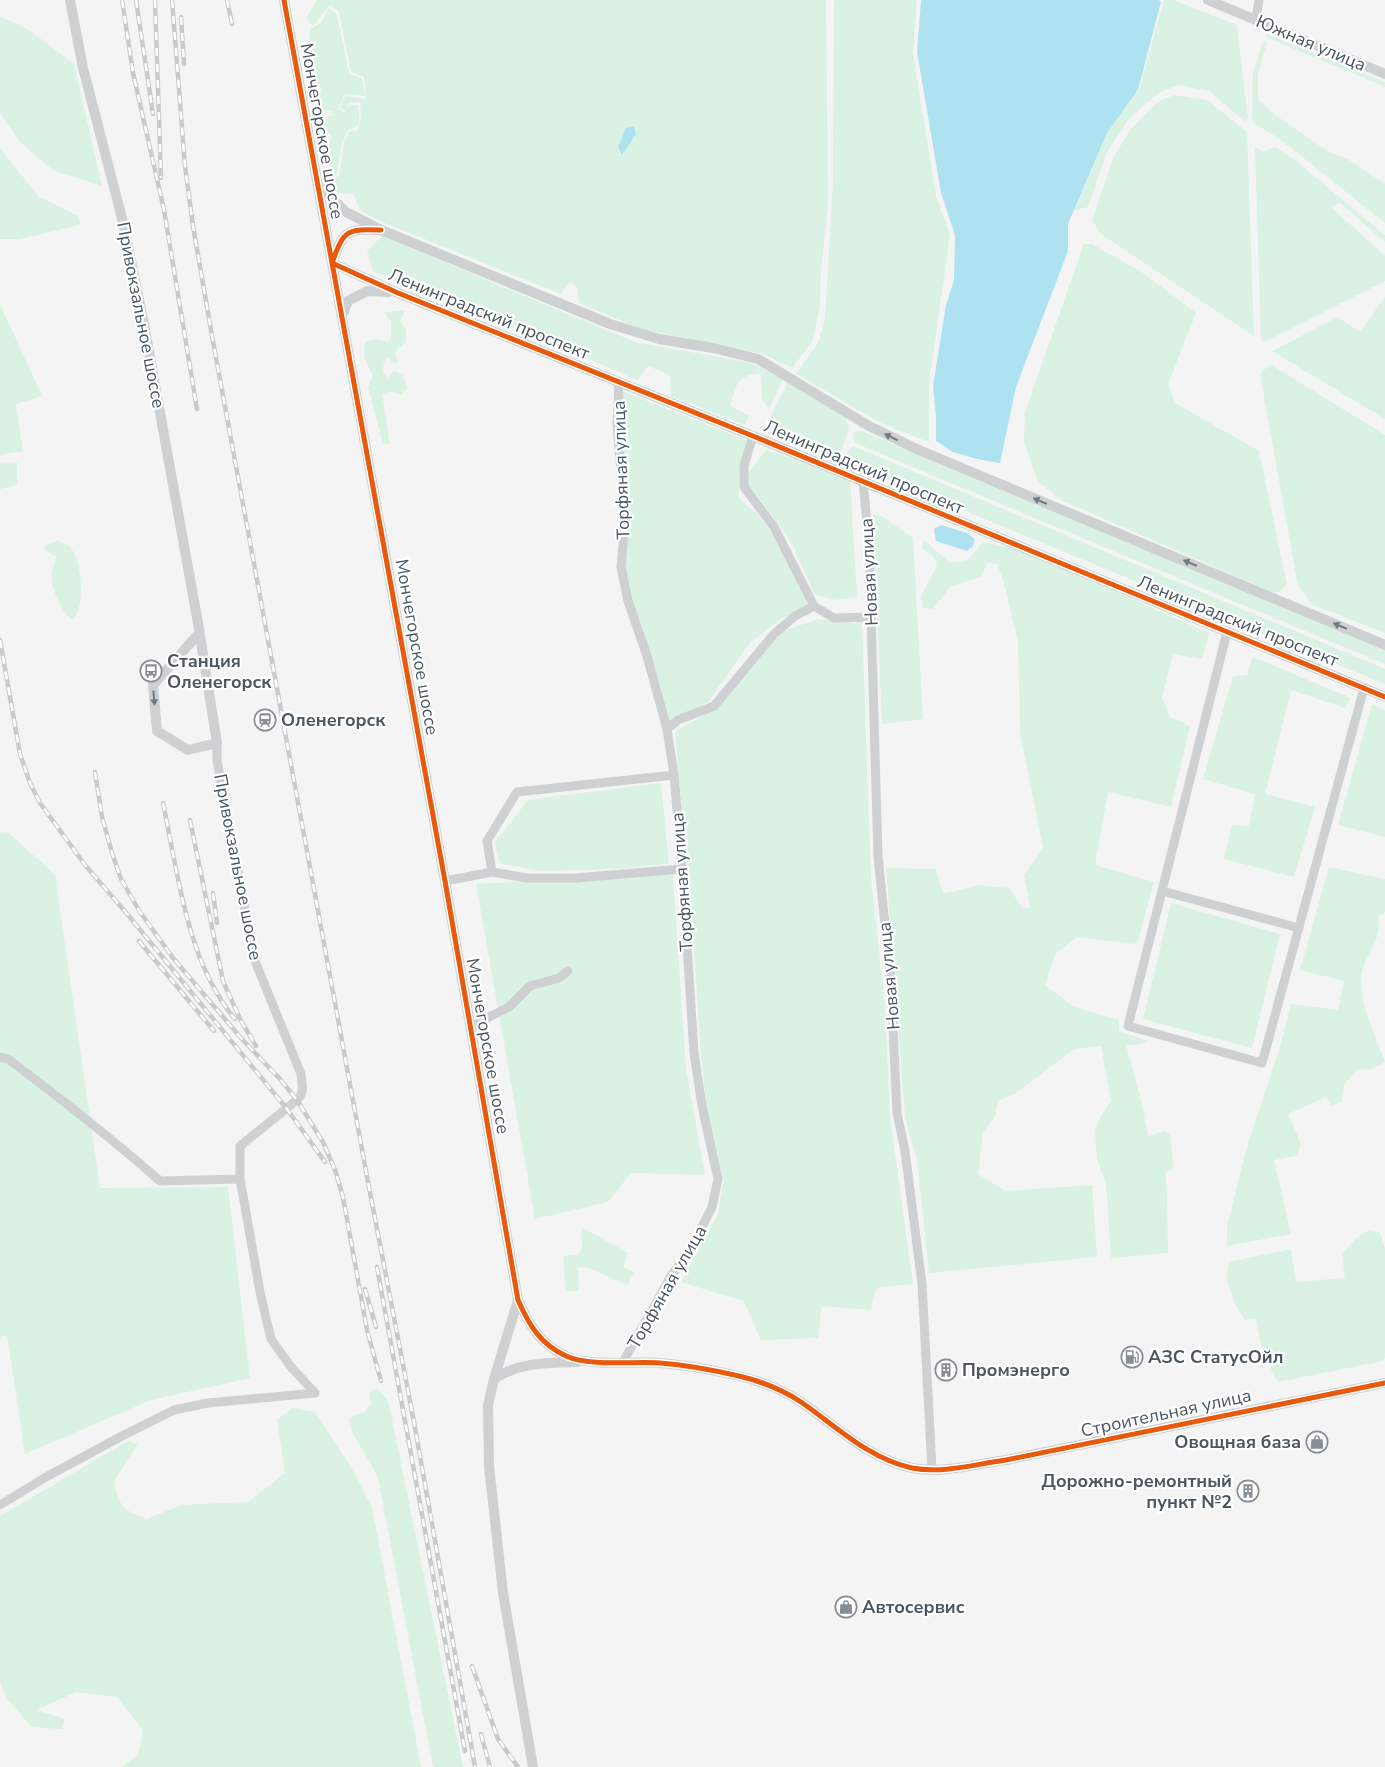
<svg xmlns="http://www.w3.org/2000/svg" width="1385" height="1767" font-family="'Nunito Sans',sans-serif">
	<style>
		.green { fill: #d9f2e3 }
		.water { fill: #aee2f0 }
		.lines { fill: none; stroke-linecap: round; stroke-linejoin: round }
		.minor { stroke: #ced0d2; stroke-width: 9 }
		.tertiary { stroke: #ced0d2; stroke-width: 10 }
		.rail-casing { stroke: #c9cacc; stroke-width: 4.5 }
		.rail { stroke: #fff; stroke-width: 2.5; stroke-dasharray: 8; stroke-linecap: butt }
		.cycleway-casing { stroke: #fff; stroke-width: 8 }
		.cycleway { stroke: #e8590c; stroke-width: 5 }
		.oneway { fill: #727b83 }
		.labels { text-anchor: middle; stroke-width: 4.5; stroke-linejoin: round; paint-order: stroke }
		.street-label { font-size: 18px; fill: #4a5661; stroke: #fff }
		.poi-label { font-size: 18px; font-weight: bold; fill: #4a5661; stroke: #fff; text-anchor: start }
	</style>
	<rect width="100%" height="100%" fill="#f4f4f4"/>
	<!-- green -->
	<path class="green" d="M 317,0 L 826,0 L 828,207 L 821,270 L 820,307 L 812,342 L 792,368 L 763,354 L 641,329 L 579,303 L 577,288 L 570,282 L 561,294 L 375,219 L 360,210 L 354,195 L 333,192 L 327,182 L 339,176 L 344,142 L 349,131 L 358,130 L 361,116 L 360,102 L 349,103 L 346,110 L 340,109 L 345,96 L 366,99 L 364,77 L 351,72 L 339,12 L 330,5 L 313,26 L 306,18 Z
		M 834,0 L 917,0 L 913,53 L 936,196 L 950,235 L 929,384 L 929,442 L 881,423 L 796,374 L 818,343 L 825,319 L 833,181 Z
		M 1164,0 L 1173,0 L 1237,25 L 1248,119 L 1244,121 L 1209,91 L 1179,85 L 1160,92 L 1130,117 L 1107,152 L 1088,207 L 1075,210 L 1107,133 L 1139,90 Z
		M 329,8 L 337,15 L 349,73 L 362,79 L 365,96 L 344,94 L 338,109 L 345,112 L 350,105 L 358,105 C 359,118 363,126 348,130 L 342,143 L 337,173 L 333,178 L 324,147 L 330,143 L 331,135 L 323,129 L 322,119 L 332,115 L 332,110 L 322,111 L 317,96 L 322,90 C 317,78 307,72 313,58 L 308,47 L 311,28 L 321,23 Z
		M 0,16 L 29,30 L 74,64 L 102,186 L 54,171 L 20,142 L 0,113 Z
		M 1267,34 L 1385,82 L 1385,87 L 1266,37 Z
		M 1263,41 L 1267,42 L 1258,75 L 1258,99 L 1275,115 L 1329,152 L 1349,160 L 1385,184 L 1385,223 L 1280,139 L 1252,122 L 1253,72 Z
		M 1174,95 L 1207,100 L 1247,132 L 1254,336 L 1101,234 L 1092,220 L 1114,156 L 1131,129 L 1156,103 Z
		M 1255,147 L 1264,152 L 1274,147 L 1290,156 L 1385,235 L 1385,242 L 1340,203 L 1331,207 L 1385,256 L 1385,281 L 1264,342 L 1261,340 Z
		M 0,148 L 38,196 L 78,216 L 80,225 L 19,239 L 0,239 Z
		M 382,236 L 635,342 L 752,363 L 783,379 L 769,409 L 762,399 L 761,373 C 735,376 737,385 730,406 L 749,416 L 745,425 L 671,396 L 670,375 L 648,366 L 637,380 L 550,342 L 373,271 L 367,251 Z
		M 1084,244 L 1092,244 L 1143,273 L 1196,313 L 1168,384 L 1175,403 L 1259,451 L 1287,585 L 1276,594 L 1061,500 L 1038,481 L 1024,442 L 1025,412 Z
		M 1385,297 L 1385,419 L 1272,351 L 1338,317 L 1360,332 Z
		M 0,304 L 42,396 L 16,404 L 23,451 L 0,455 Z
		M 405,311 L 400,321 L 406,330 L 406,342 L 398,348 L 395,354 L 398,361 L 394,365 L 388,357 L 384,361 L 383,372 L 388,378 L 394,371 L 404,376 L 407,389 L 400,395 L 392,391 L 382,394 L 390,444 L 383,444 L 368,387 L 373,374 C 365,364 363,354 365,342 L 376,339 L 388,342 L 391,338 L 391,322 L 384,312 Z
		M 1270,364 L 1385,435 L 1385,633 L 1313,605 L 1298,586 L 1260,374 Z
		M 788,382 L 845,415 L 849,429 L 839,457 L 835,458 L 773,433 L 771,415 Z
		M 622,391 L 748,441 L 739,468 L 739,498 L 758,515 L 789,556 L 808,606 L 779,620 L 750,643 L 708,702 L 667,723 L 653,660 L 634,613 L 625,566 Z
		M 860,430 L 1385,649 L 1385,664 L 855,443 L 853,437 L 854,433 Z
		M 853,446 L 1385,669 L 1385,684 L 844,461 L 843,457 Z
		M 766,450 L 850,477 L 857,597 L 834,600 L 814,594 L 792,543 L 762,502 L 747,485 L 749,472 Z
		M 17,462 L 17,485 L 0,489 L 0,464 Z
		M 873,514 L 883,517 L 913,538 L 923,719 L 882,724 Z
		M 924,540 L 950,563 L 967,561 L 983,542 L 1009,547 L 1064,569 L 1209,633 L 1202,659 L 1173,654 L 1162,697 L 1170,717 L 1190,726 L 1171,807 L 1108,792 L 1095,865 L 1154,882 L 1137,944 L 1077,937 L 1055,954 L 1045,985 L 1074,1007 L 1119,1020 L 1119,1031 L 1148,1041 L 1137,1045 L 1126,1045 L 1141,1100 L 1148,1136 L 1165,1131 L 1170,1135 L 1174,1169 L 1165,1172 L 1167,1193 L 1168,1253 L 1111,1258 L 1106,1184 L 1097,1158 L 1095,1132 L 1099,1119 L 1111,1101 L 1101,1046 L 1074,1049 L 1016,1093 L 998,1101 L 995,1117 L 983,1132 L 978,1174 L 1005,1191 L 1092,1185 L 1097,1257 L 929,1273 L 917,1160 L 905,1117 L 886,868 L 936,869 L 943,894 L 981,885 L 1009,888 L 1023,909 L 1030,907 L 1024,875 L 1043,848 L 1020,733 L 1018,642 L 1003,579 L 997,564 L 987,563 L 982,576 L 950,587 L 933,609 L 923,608 L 921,596 L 937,566 L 934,557 L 921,548 Z
		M 57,541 C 64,542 69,545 73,551 C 82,565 85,608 73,620 C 61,612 50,587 52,572 C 53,567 55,561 56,556 L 46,551 L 44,546 Z
		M 818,619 L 857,623 L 862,620 L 871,878 L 885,1006 L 890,1117 L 913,1284 L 876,1288 L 871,1310 L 822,1306 L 818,1338 L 761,1340 L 743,1300 L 726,1296 L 681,1282 L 718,1214 L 724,1181 L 707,1113 L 701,1053 L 693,936 L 675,731 L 718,707 L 783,631 Z
		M 1253,657 L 1351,698 L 1345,708 L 1291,690 L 1265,794 L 1315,807 L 1294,877 L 1224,859 L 1232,825 L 1249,826 L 1255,794 L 1203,779 L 1233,676 L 1247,675 Z
		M 1372,704 L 1385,710 L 1385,837 L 1338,825 Z
		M 661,783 L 669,864 L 615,869 L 539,871 L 499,863 L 495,842 L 528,800 Z
		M 0,832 L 9,833 L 55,875 L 100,1188 L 228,1187 L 250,1378 L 151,1400 L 25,1454 L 7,1335 L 0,1337 Z
		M 1329,867 L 1385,879 L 1385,912 L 1378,917 C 1382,939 1369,949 1363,968 C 1355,995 1375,1035 1385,1062 L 1369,1070 L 1357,1069 L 1344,1085 L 1342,1101 L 1332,1106 L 1326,1097 L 1288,1114 L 1301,1144 L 1297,1156 L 1274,1160 L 1291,1234 L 1227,1246 L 1227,1227 L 1246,1150 L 1280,1047 L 1291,1004 L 1338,1010 L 1344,981 L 1300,970 Z
		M 673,874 L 686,1069 L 705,1175 L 631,1173 L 608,1202 L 535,1219 L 476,884 Z
		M 1171,903 L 1280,934 L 1252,1048 L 1143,1019 Z
		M 581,1227 L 628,1253 L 623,1267 L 634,1272 L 627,1285 L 589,1268 L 578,1267 L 579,1291 L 566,1291 L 563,1256 L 578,1255 L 582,1248 Z
		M 1369,1230 L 1380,1232 L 1385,1249 L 1385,1357 L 1383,1361 L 1278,1382 C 1266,1362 1259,1342 1256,1319 L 1245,1320 L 1235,1304 L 1226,1279 L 1229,1262 L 1291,1249 L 1296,1282 L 1345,1278 L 1342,1254 L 1355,1239 Z
		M 377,1388 L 388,1400 L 463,1767 L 433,1767 L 378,1477 L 351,1430 L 349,1418 L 366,1411 L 371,1404 L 369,1393 Z
		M 292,1408 L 315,1412 L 351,1467 L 372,1507 L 421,1767 L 121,1767 L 138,1756 L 143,1730 L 117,1697 L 76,1692 L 37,1710 L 65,1719 L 62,1729 L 32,1727 L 7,1699 L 0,1681 L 0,1516 L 128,1441 L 138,1444 L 114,1481 C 119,1507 123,1510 147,1519 L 181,1505 L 248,1502 L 285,1473 L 277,1420 Z"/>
	<!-- water -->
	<path class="water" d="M 921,0 L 1159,0 L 1161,2 L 1138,90 L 1107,133 L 1068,224 L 1068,251 L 1016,387 L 1000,463 L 977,459 L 953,452 L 936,441 L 936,418 L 933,386 L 946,305 L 954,280 L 955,235 L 941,193 L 917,52 Z
		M 634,126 L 636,134 L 622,155 L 618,147 L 626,128 Z
		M 941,525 L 967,533 L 975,539 L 973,546 L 967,551 L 936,541 L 934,529 Z"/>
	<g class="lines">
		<!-- minor -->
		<path class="minor" d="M 1256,19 L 1259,0
			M 619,383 L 617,424 L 625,522 L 621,567 L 628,601 L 647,656 L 667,729 L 674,775 L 682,869 L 694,1053 L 702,1106 L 718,1179 L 712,1207 L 692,1247 L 671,1276 L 623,1362
			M 753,436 L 744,466 L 744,487 L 774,527 L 814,606
			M 863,481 L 869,545 L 878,856 L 891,985 L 897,1113 L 905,1151 L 922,1284 L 932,1469
			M 1227,632 L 1128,1026 L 1262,1063 L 1364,688
			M 667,729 L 678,720 L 714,706 L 774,634 L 795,616 L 814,606 L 834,618 L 871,617
			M 217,743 L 217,760 L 255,961 L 301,1074 C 302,1084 305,1093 297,1100 L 240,1146 L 240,1179 L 244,1201 L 260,1292 L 271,1339 L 291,1367 L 315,1393
			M 492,872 L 487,841 L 517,792 L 674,775
			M 445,881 L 492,872 L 526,878 L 576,878 L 682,869
			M 1162,891 L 1299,928
			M 471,1026 L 509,1007 L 530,986 L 559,978 L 568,971
			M 0,1057 L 8,1059 C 60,1098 111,1138 160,1181 L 240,1179
			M 0,1505 L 46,1477 L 122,1436 L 174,1410 L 208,1403 L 315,1393"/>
		<!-- tertiary -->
		<path class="tertiary" d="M 70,0 L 83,68 L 123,222 L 144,324 L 198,623 L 217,743 L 188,750 L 157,731 L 153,685 L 200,632
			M 284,0 L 445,881 L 518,1300 C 529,1325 540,1344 566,1356 C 591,1367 632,1361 660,1363 C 686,1365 713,1370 739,1376 C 760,1381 783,1390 801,1402 C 836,1426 869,1459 912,1468 C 942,1474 976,1464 1006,1460 L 1385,1383
			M 1208,0 L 1385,74
			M 318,185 L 346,212 L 381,230 L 610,324 L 659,339 L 713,348 L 758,359 L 869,426 L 919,450 L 1385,645
			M 381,230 C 347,229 344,229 332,263 L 398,293 L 753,436 L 1385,697
			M 343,314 L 348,301 L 367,291 L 389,292
			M 518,1300 L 494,1379 L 488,1405 L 489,1466 L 503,1593 L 533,1767
			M 494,1379 C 519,1362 548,1363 577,1362"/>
		<!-- rail casing -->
		<g class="rail-casing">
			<path id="rail" d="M 122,0 L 133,73 L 164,210 L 197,409
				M 136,0 L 153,114
				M 155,0 L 161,178
				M 172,0 L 185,166 L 193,226 L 212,336 L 368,1182 L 414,1422 L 475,1767
				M 227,0 L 232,24
				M 181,17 L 184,64
				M 0,640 L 20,754 L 30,783 L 40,803 L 85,865 L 128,915 L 287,1109 L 325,1162
				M 95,772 L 102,817 L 112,853 L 121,879 L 140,912 L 173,958 L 241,1038 L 280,1079 L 297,1100 L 324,1144 L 335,1170 L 343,1197 L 367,1330 L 381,1381
				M 163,803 C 178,874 187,962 235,1019
				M 190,820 L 223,981 L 240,1019 L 256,1046
				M 213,893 L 217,923
				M 139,941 L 214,1031
				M 377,1267 L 465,1751
				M 365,1289 L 376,1327
				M 472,1666 L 498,1739 L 518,1767
				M 481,1734 L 490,1767"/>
		</g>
		<!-- rail -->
		<use href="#rail" class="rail"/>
		<!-- cycleway casing -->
		<g class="cycleway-casing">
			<path id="cycleway" d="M 284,0 L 445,881 L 518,1300 C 529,1325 540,1344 566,1356 C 591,1367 632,1361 660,1363 C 686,1365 713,1370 739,1376 C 760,1381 783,1390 801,1402 C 836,1426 869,1459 912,1468 C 942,1474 976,1464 1006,1460 L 1385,1383
				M 381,230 C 347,229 344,229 332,263 L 398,293 L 753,436 L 1385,697"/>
		</g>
		<!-- cycleway -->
		<use href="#cycleway" class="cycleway"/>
	</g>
	<!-- one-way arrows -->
	<defs><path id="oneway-solid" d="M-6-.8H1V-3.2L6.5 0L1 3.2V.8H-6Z" transform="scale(1.25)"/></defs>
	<g class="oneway">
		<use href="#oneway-solid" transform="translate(891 437) rotate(-154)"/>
		<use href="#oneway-solid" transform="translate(1040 501) rotate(-157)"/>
		<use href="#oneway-solid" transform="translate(1190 563) rotate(-157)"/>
		<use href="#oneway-solid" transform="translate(1340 626) rotate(-157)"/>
		<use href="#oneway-solid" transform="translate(154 698) rotate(85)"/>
	</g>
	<!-- icons -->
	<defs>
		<g id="bus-ring" transform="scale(1.125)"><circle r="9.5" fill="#fff" stroke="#868d94" stroke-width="1.5"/><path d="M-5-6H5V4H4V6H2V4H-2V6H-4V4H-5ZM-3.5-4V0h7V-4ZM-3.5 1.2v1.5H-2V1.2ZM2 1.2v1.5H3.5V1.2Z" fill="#868d94"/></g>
		<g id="station-ring" transform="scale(1.125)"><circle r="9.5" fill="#fff" stroke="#868d94" stroke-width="1.5"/><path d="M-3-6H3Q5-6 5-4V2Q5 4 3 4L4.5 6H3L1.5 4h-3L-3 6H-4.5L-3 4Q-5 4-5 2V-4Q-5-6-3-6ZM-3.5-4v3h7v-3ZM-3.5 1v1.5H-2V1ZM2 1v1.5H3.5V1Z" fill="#868d94"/></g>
		<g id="fuel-ring" transform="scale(1.125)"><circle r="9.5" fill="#fff" stroke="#868d94" stroke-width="1.5"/><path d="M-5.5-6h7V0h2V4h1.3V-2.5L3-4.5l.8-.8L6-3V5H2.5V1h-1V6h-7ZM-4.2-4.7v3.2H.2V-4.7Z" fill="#868d94"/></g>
		<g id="building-ring" transform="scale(1.125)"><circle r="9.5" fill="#fff" stroke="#868d94" stroke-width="1.5"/><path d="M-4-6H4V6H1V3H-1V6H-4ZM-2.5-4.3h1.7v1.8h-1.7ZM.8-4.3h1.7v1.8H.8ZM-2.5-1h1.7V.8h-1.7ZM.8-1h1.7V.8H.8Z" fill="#868d94"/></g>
		<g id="shop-ring" transform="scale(1.125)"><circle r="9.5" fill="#fff" stroke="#868d94" stroke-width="1.5"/><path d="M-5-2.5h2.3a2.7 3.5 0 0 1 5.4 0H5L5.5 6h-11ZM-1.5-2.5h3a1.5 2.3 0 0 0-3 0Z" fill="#868d94"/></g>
	</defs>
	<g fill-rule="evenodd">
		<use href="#bus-ring" x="151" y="671"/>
		<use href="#station-ring" x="265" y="720"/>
		<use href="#fuel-ring" x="1132" y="1357"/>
		<use href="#building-ring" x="946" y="1370"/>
		<use href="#shop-ring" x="1317" y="1442"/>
		<use href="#building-ring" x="1248" y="1491"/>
		<use href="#shop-ring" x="846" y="1607"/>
	</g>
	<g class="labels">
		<!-- street labels -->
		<g class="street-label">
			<text transform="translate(1311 43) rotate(23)" y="6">Южная улица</text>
			<text transform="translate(322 131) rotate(80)" y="6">Мончегорское шоссе</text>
			<text transform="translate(489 314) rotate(22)" y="6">Ленинградский проспект</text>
			<text transform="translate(141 315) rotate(79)" y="6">Привокзальное шоссе</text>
			<text transform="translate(864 467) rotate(23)" y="6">Ленинградский проспект</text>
			<text transform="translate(621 470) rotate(-92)" y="6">Торфяная улица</text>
			<text transform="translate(869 572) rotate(-93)" y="6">Новая улица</text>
			<text transform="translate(1238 621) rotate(22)" y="6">Ленинградский проспект</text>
			<text transform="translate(417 647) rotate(80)" y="6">Мончегорское шоссе</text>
			<text transform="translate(238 867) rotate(79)" y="6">Привокзальное шоссе</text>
			<text transform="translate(682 882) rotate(-94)" y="6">Торфяная улица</text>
			<text transform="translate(889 976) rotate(-95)" y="6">Новая улица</text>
			<text transform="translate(488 1046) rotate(80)" y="6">Мончегорское шоссе</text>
			<text transform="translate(667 1287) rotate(-60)" y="6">Торфяная улица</text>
			<text transform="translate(1166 1413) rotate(-12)" y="6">Строительная улица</text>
		</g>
		<!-- poi labels -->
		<g class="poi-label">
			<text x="167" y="667">Станция<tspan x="167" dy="21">Оленегорск</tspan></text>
			<text x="281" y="726">Оленегорск</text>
			<text x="1148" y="1363">АЗС СтатусОйл</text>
			<text x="962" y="1376">Промэнерго</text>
			<text x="1301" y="1448" text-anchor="end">Овощная база</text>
			<text x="1232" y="1487" text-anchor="end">Дорожно-ремонтный<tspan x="1232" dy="21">пункт №2</tspan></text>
			<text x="862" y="1613">Автосервис</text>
		</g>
	</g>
</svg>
